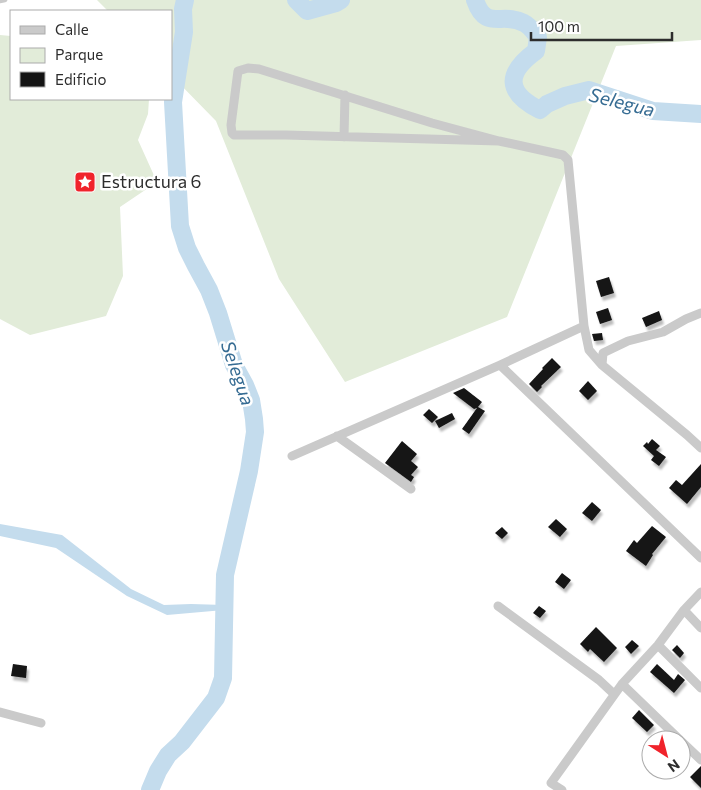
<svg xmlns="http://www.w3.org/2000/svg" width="701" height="790" font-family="Commissioner,sans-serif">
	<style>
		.green { fill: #e2ecd9 }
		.water { fill: #c4dced }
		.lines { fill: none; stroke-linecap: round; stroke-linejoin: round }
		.river { stroke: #c4dced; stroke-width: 18 }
		.building { fill: #141414; filter: url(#shadow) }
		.service { stroke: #cacaca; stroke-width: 4.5 }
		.minor { stroke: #cacaca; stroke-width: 9 }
		.labels { text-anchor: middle; stroke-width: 5; stroke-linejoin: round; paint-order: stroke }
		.poi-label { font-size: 18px; fill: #2d2d2d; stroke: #fff; text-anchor: start }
		.water-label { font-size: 19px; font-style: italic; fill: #366c93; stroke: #fff }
	</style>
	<defs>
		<filter id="shadow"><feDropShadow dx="2" dy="4" stdDeviation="1" flood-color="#0004"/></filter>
	</defs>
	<rect width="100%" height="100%" fill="#fff"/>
	<!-- green -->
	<path class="green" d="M 97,0 L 701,0 L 701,40 L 616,46 L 507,317 L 345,382 L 279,279 L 216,121 L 171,75 L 171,11 L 108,11 Z
		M 0,35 L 11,36 L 11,99 L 149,99 L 148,114 L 138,140 L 157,182 L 120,207 L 123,276 L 106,316 L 30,335 L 0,319 Z"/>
	<!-- water -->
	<path class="water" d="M 0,524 L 62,535 L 131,589 L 164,605 L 191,604 L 224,605 L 224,610 L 167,615 L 127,596 L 56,548 L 0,536 Z"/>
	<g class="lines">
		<!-- river -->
		<path class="river" d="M 296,0 L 307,11 L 336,3 L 341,0
			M 475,0 C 486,32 502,11 524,23 C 530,26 534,32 538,37 L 536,51 C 506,73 505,92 540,110 L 547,104 L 565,96 L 589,90 L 653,111 L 701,114
			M 150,790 L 158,771 L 168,755 L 182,742 L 216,698 L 223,678 L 225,575 L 249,471 L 255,432 L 254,419 L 251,400 L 245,385 L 234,365 L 218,313 L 209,290 L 196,266 L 187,248 L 180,226 L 173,102 L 184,32 L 183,9 L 185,0"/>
	</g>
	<!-- building -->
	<path class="building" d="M 609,277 L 614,293 L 601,297 L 596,281 Z
		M 608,308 L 612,320 L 600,324 L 596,312 Z
		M 659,311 L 662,320 L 646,327 L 642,318 Z
		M 602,333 L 603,340 L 594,341 L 592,334 Z
		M 552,358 L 561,367 L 541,386 L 542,387 L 537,392 L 529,384 L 543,369 L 542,368 Z
		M 588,381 L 597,391 L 588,400 L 579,391 Z
		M 464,388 L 482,402 L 478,407 L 485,411 L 469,434 L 462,429 L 477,408 L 474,409 L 453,393 Z
		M 429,409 L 438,417 L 432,423 L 423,415 Z
		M 452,413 L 455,419 L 439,428 L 435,421 Z
		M 652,439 L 660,446 L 656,450 L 666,457 L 659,466 L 651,460 L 654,456 L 643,446 L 647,442 L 648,444 Z
		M 402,441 L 417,454 L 411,461 L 418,467 L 411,475 L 414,477 L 411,482 L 385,463 Z
		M 701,464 L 701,487 L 687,504 L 669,488 L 676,480 L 682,485 Z
		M 592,502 L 601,510 L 592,521 L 582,513 Z
		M 556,519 L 567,529 L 560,537 L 548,527 Z
		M 652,526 L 666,537 L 652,554 L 653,555 L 646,566 L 626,551 L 634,540 L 637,543 Z
		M 502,527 L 508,533 L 502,539 L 495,533 Z
		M 562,573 L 571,580 L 564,589 L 555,582 Z
		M 539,606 L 546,611 L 540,618 L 533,613 Z
		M 596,627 L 617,648 L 604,662 L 590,649 L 588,652 L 580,644 Z
		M 632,640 L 639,646 L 631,654 L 625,647 Z
		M 677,645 L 684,653 L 680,658 L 672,650 Z
		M 13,664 L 27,666 L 26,678 L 11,676 Z
		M 657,664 L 674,680 L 678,674 L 685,680 L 674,693 L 650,672 Z
		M 639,710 L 654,725 L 647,732 L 632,718 Z
		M 701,766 L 701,788 L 690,777 Z"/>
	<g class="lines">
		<!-- service -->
		<path class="service" d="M 0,1 L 5,0"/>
		<!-- minor -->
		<path class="minor" d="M 344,137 L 345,95
			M 499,141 L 286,135 L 234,135 L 232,133 L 231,125 L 238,71 L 248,68 L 259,69 L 432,123 L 499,141 L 563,155 L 568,160 L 584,326 L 500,365
			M 584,326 L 589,350 L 602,365 L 687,435 L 701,448
			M 602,365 L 603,353 L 628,341 L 663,332 L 686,319 L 701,313
			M 337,436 L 411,489
			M 292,456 L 500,365 L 701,558
			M 498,606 L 599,680 L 614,694
			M 684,610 L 701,628
			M 658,645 L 701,688
			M 622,684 L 680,740
			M 0,712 L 41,723
			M 681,741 L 701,760
			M 562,790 L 551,783 L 622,684 L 658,645 L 684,610 L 701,592"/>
	</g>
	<!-- icons -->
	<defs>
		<g id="sight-square" transform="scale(1.125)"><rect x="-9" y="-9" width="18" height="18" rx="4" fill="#f0232b" stroke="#fff"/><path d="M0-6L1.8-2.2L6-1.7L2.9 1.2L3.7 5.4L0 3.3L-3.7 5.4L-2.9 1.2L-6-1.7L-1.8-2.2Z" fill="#fff"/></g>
	</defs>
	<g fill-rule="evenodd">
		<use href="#sight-square" x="85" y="182"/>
	</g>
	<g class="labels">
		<!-- poi labels -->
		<g class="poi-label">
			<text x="101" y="188">Estructura 6</text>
		</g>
		<!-- water labels -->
		<g class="water-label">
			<text transform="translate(622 102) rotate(14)" y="7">Selegua</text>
			<text transform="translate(238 373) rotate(71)" y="7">Selegua</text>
		</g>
	</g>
	<!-- legend -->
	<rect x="10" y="10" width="162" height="90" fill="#ffffff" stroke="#ababab"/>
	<rect x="20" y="26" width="25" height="8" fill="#cacaca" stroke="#ababab"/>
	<text x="55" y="35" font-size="15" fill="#2d2d2d">Calle</text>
	<rect x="20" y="48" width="25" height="15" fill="#e2ecd9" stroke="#ababab"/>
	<text x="55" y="60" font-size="15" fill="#2d2d2d">Parque</text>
	<rect x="20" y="72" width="25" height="15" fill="#141414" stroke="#ababab"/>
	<text x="55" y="85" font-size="15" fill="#2d2d2d">Edificio</text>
	<!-- north arrow -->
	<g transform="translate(666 755) rotate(144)"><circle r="24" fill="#ffffff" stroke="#ababab"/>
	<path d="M0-4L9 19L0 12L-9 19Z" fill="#f0232b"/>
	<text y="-8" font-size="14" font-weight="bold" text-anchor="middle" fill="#2d2d2d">N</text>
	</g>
	<!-- scale -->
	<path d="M531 32v8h141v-8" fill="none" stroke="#2d2d2d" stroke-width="2.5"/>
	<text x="538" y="32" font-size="15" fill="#2d2d2d" stroke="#ffffff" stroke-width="4" paint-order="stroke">100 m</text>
</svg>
